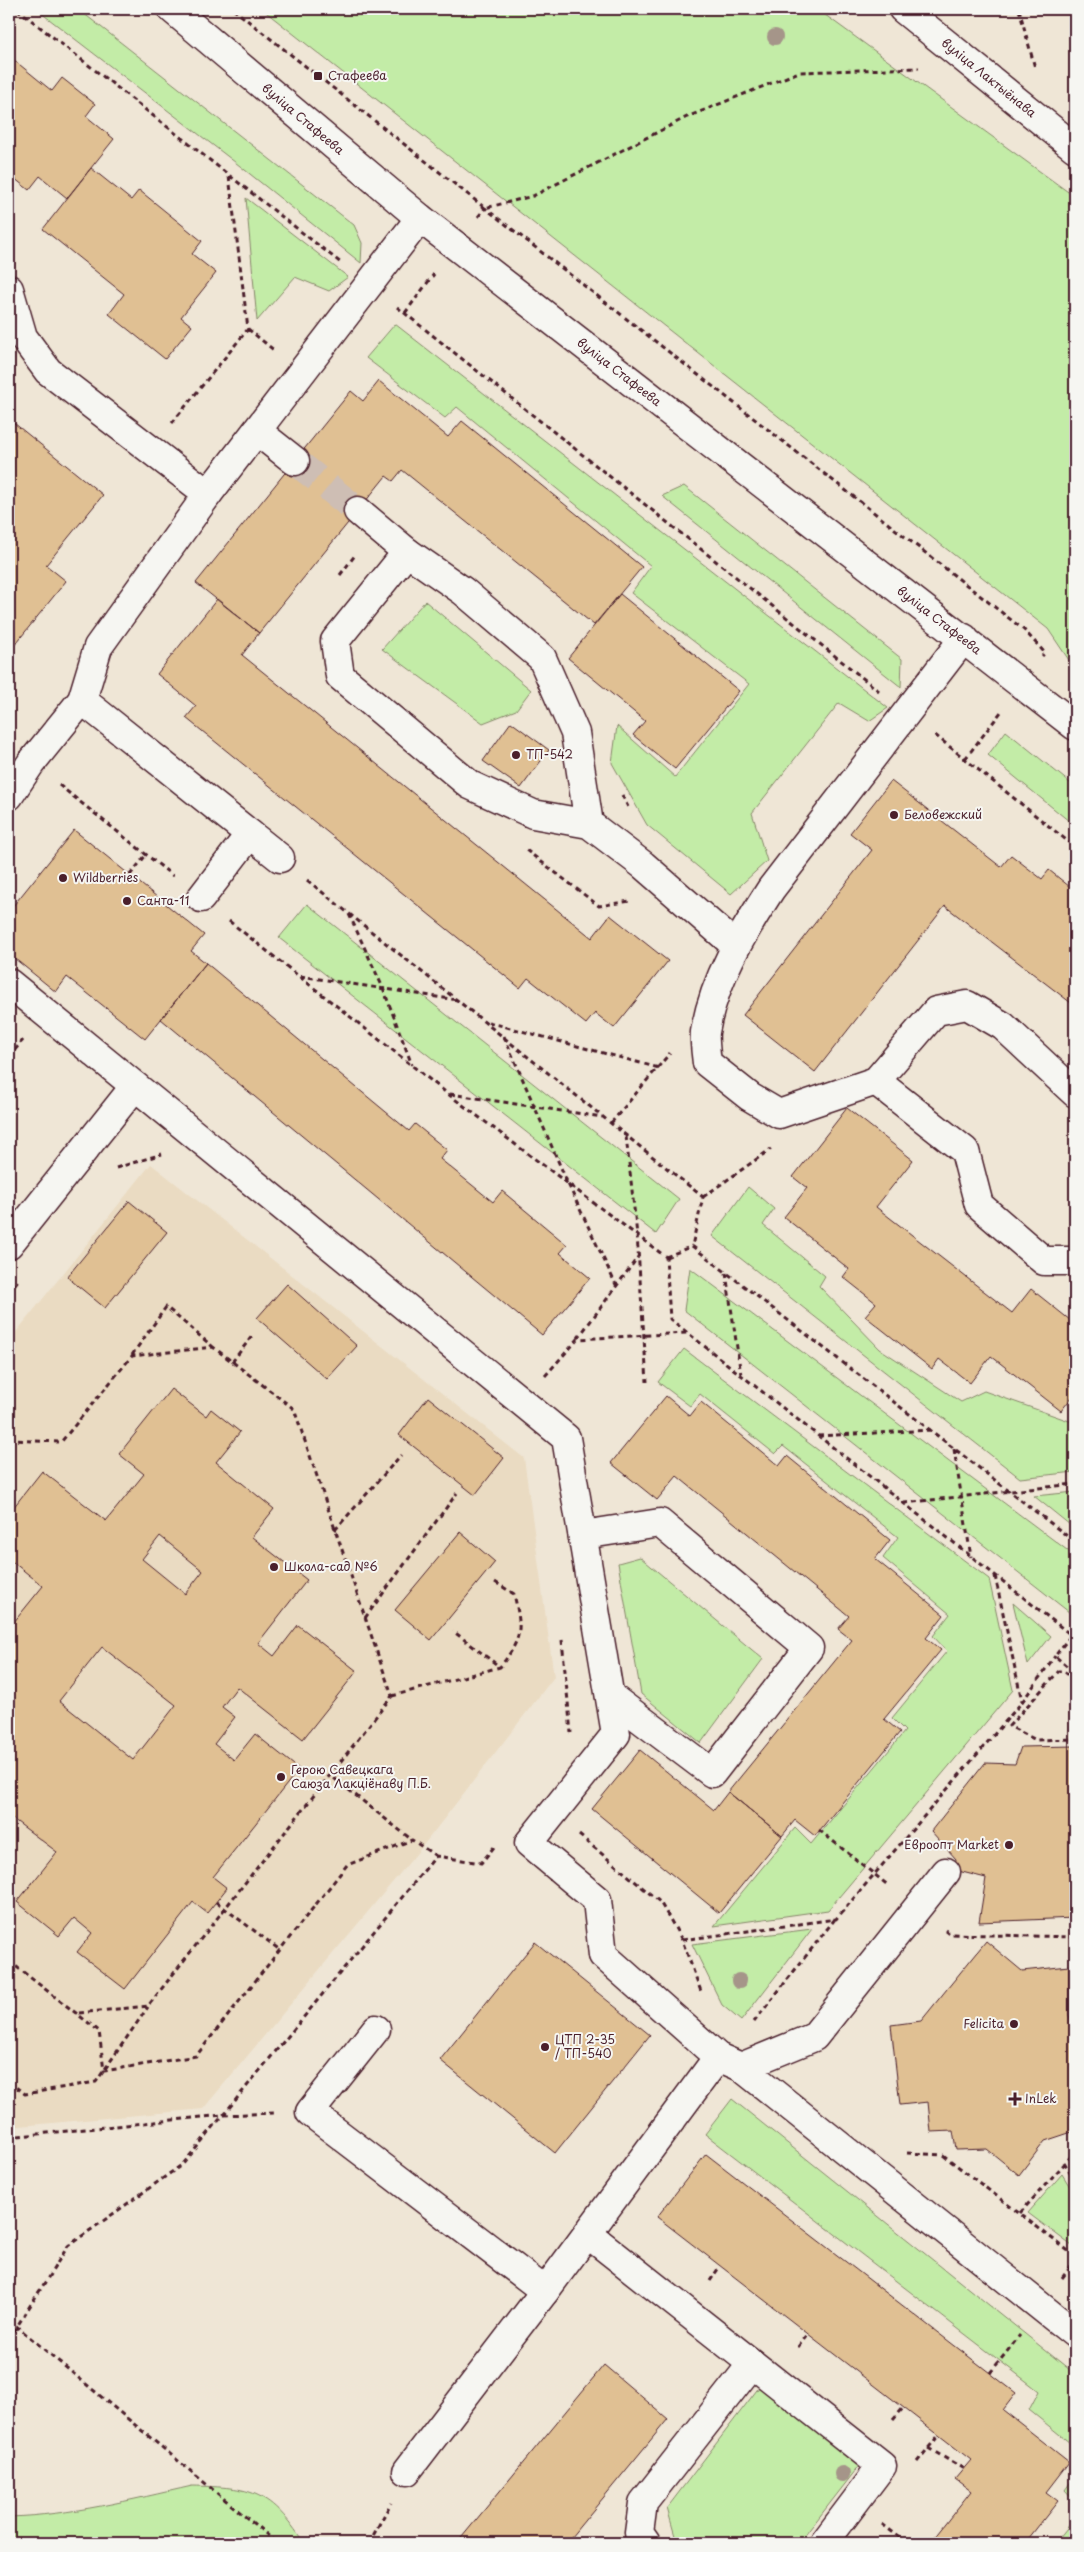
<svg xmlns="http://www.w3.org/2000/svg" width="1084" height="2552" font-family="'Playpen Sans',sans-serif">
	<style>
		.built { fill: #eadbc2 }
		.green { fill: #c3eca7; stroke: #868669 }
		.building { fill: #e0c093; stroke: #4a1f2b; fill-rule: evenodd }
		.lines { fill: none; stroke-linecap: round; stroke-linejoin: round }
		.minor-tunnel { stroke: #cebeb4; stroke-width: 28; stroke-dasharray: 28 14; stroke-linecap: butt }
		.minor-casing { stroke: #4a1f2b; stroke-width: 31 }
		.path { stroke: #4a1f2b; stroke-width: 3; stroke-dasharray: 5 4; stroke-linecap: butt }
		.minor { stroke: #f6f6f2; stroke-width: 28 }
		.tree { fill: #a59589 }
		.poi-dot { fill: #4a1f2b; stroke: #f6f6f2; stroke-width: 2 }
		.labels { text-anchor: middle; stroke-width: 4; stroke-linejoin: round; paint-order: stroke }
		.poi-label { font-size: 12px; fill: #4a1f2b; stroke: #f6f6f2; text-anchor: start }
		.street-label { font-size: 12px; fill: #4a1f2b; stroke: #f6f6f2 }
	</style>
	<rect width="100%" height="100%" fill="#efe6d6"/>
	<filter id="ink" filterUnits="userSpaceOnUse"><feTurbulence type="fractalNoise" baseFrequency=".02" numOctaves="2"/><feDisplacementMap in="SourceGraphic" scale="10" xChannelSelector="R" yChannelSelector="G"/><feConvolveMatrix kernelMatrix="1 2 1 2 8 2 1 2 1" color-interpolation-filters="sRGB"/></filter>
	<g filter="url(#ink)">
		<!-- built -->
		<path class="built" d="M 151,1164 L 524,1458 L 554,1677 L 422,1847 L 203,2109 L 9,2127 L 9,1341 Z"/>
		<!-- green -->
		<path class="green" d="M 36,9 L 78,9 L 354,225 L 362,243 L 361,263 L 240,166 Z
			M 262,9 L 817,9 L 1075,197 L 1075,669 L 1048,629 Z
			M 246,198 L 348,277 L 329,291 L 295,277 L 257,321 Z
			M 395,324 L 888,708 L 869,721 L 839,703 L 752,813 L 767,861 L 731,894 L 647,825 L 612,763 L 617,726 L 675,777 L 749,684 L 631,593 L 651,566 L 457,407 L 445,418 L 366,358 Z
			M 684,486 L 902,659 L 901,687 L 662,496 Z
			M 425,601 L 531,690 L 516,710 L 483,723 L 382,649 Z
			M 1006,731 L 1075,787 L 1075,826 L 988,755 Z
			M 307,904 L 679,1199 L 656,1234 L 279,938 Z
			M 748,1187 L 774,1209 L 763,1225 L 825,1276 L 819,1286 L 880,1349 L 961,1402 L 984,1391 L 1075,1423 L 1075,1472 L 1020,1478 L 712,1236 Z
			M 690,1268 L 1075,1556 L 1074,1616 L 684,1310 Z
			M 684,1349 L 989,1579 L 1013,1690 L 828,1910 L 714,1926 L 795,1828 L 811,1844 L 905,1731 L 892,1718 L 947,1651 L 933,1636 L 950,1614 L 883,1558 L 898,1537 L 783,1446 L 775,1454 L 700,1394 L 690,1406 L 658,1382 Z
			M 1075,1492 L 1075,1529 L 1034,1496 Z
			M 640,1557 L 763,1659 L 701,1743 L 641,1694 L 618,1563 Z
			M 1013,1603 L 1051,1636 L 1028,1665 Z
			M 812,1929 L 741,2021 L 722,2005 L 692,1944 Z
			M 732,2099 L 1075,2374 L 1075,2447 L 1029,2410 L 1039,2391 L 705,2134 Z
			M 1062,2174 L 1075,2195 L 1075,2242 L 1072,2246 L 1028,2213 Z
			M 760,2386 L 859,2466 L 799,2543 L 677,2543 L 667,2508 Z
			M 1075,2476 L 1075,2501 L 1065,2490 Z
			M 192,2486 C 253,2487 270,2491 304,2543 L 9,2543 L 9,2517 C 71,2515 131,2500 192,2486 Z
			M 1075,2518 L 1075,2543 L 1055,2543 Z"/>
		<!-- building -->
		<path class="building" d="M 9,56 L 52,91 L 62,78 L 95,104 L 86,116 L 114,139 L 67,198 L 40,176 L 29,190 L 9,174 Z
			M 91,168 L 131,200 L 139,190 L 202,241 L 192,254 L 216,273 L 181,317 L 192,326 L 165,359 L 109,314 L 124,294 L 43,229 Z
			M 379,381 L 448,437 L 462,421 L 642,567 L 594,625 L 402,470 L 393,481 L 386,476 L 259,633 L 196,583 L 351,391 L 363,401 Z
			M 9,419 L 103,495 L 46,565 L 66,581 L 9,652 Z
			M 620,594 L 739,691 L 675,769 L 633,735 L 645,721 L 568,658 Z
			M 217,599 L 259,633 L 242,655 L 592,938 L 610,915 L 668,961 L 614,1028 L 595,1013 L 586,1024 L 528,978 L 520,988 L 186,718 L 196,706 L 157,674 Z
			M 511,722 L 549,750 L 521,788 L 483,761 Z
			M 891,781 L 1001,867 L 1011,855 L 1042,879 L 1049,870 L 1075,891 L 1075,1006 L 945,906 L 815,1072 L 743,1015 L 872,850 L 850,833 Z
			M 74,830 L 204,935 L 191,951 L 206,963 L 145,1039 L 67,977 L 56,992 L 9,954 L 9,911 Z
			M 206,963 L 409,1131 L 415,1124 L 447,1150 L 440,1159 L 493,1202 L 502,1191 L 567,1245 L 560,1253 L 590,1278 L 542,1335 L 161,1019 Z
			M 847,1108 L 913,1160 L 876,1207 L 1012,1313 L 1031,1289 L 1070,1320 L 1075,1314 L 1075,1400 L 1072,1397 L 1061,1411 L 991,1356 L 970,1383 L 939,1359 L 932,1369 L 865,1316 L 876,1303 L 843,1277 L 849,1269 L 784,1217 L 807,1188 L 793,1177 Z
			M 129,1201 L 167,1232 L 105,1308 L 67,1277 Z
			M 287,1284 L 357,1346 L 327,1379 L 257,1318 Z
			M 171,1389 L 206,1416 L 211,1409 L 240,1432 L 216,1462 L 274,1509 L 252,1537 L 307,1580 L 258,1643 L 274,1656 L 298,1625 L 357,1671 L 303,1739 L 237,1687 L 222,1707 L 235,1717 L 214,1744 L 234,1760 L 255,1734 L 299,1769 L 213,1877 L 227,1888 L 207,1913 L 193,1902 L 125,1989 L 77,1952 L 92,1933 L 74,1918 L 59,1936 L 17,1902 L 57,1852 L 9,1816 L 9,1628 L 43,1586 L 9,1559 L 9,1513 L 42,1471 L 106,1521 L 144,1474 L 119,1454 ZM 160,1536 L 203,1571 L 185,1594 L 142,1559 ZM 102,1647 L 176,1705 L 133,1760 L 59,1701 Z
			M 666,1396 L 690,1416 L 701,1402 L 779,1466 L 787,1456 L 890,1540 L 875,1559 L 944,1615 L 926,1638 L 941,1650 L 884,1719 L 900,1732 L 815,1836 L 795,1820 L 782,1836 L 728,1792 L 852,1640 L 838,1629 L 849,1616 L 677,1476 L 657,1500 L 611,1463 Z
			M 428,1397 L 504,1458 L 475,1495 L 399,1435 Z
			M 460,1532 L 495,1562 L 431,1640 L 395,1610 Z
			M 1075,1746 L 1075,1918 L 979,1922 L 986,1878 L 954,1870 L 956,1859 L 931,1831 L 985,1763 L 1015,1764 L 1021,1747 Z
			M 640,1750 L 714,1810 L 728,1792 L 782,1836 L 719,1913 L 592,1809 Z
			M 986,1941 L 1022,1971 L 1069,1966 L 1069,2015 L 1075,2042 L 1075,2131 L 1045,2141 L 1019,2175 L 987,2149 L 956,2150 L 953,2131 L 931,2132 L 928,2102 L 900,2105 L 891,2025 L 921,2021 Z
			M 535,1942 L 650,2035 L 555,2153 L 440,2060 Z
			M 706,2154 L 1016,2393 L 1003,2410 L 1069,2462 L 1046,2492 L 1058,2501 L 1025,2543 L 930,2543 L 971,2491 L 955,2479 L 971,2460 L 657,2217 Z
			M 604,2365 L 668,2419 L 566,2543 L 457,2543 Z"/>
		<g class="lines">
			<!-- minor-tunnel -->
			<path class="minor-tunnel" d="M 295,461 L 358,511"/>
			<!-- minor casing -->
			<g class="minor-casing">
				<g id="minor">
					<path id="s1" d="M 172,9 L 420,218 L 1075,726"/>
					<path id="s2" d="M 903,9 L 1075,148"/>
					<path d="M 9,289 L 23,337 L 48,371 L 208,494"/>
					<path d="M 257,431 L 295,461"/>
					<path d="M 358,511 L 407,552"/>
					<path d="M 964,638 L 771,889 C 742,934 714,979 705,1032 C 704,1042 706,1053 707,1063 L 750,1097 L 779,1114 L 876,1081 L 936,1011 L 967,1005 L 1003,1026 L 1075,1093"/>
					<path d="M 82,700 L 280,858"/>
					<path d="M 9,796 L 31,763 L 82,700 L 98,647 L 208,494 L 420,218"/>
					<path d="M 589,824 L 575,733 L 542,658 L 463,591 L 407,552 L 335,641 L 340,676 L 470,785 L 533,814 L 589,824 L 643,865 L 736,946"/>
					<path d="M 201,898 L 250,834"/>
					<path d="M 9,983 L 566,1438 L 616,1734 L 529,1843 L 597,1900 L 603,1955 L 718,2057 L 741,2067 L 1075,2334"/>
					<path d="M 876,1081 L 965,1151 L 979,1205 L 1044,1261 L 1075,1261"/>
					<path d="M 9,1244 L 135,1086"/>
					<path d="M 583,1535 L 660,1523 L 809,1648 L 712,1773 L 610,1696"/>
					<path d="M 376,2029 L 310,2112 L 545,2291"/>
					<path d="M 741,2067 L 814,2037 L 946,1872"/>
					<path d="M 588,2234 L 882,2466 L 824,2543"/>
					<path d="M 407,2471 L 545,2291 L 718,2057"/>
					<path d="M 646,2543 L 639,2533 L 643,2503 L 752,2364"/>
				</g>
			</g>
			<!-- path -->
			<path class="path" d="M 17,9 L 341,263
				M 233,9 L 485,208 L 533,196 L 687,117 L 799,72 L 919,68
				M 1019,9 L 1035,68
				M 478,217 L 485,208 L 1024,630 L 1045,653 L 1042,656
				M 397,307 L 879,691
				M 405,313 L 434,274
				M 248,329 L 275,351
				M 172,423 L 248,329 L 229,176
				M 340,575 L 356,554
				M 935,735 L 1075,847
				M 965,759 L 1001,712
				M 59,785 L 173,876
				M 622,795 L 628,807
				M 526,850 L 599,906 L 630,901
				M 130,875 L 146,855
				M 307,880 L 703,1197 L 692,1246 L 1075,1542
				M 349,914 L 383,988 L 412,1065
				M 229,921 L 448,1094 L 666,1257 L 670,1319 L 1071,1635 L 1055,1656 L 1075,1673
				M 300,976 L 457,1000
				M 488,1022 L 659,1068
				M 504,1036 L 568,1184 L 617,1287
				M 9,1057 L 23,1040
				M 450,1094 L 602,1117
				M 611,1123 L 670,1053
				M 626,1136 L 637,1235 L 647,1382
				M 116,1168 L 162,1154
				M 703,1197 L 771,1149
				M 666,1257 L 692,1246
				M 726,1273 L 741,1375
				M 9,1292 L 19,1279
				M 578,1338 L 638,1257
				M 132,1355 L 166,1307 L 213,1347
				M 232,1362 L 253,1335
				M 545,1376 L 578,1339 L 687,1333
				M 818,1436 L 931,1430
				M 9,1440 L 61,1442 L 132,1356 L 213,1347 L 294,1409 L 392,1696 L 330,1775 L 412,1840
				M 954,1449 L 971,1557
				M 904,1503 L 1075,1484
				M 335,1530 L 401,1455
				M 995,1576 L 1022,1701
				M 495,1582 L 514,1594 C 522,1629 523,1637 500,1667
				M 365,1618 L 457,1493
				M 1071,1635 L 1075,1630
				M 562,1640 L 571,1733
				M 1075,1681 L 1064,1671 L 1059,1671 L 1009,1726 L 1036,1740 L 1075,1739
				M 392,1696 L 500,1667 L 453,1631
				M 819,1830 L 889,1886
				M 579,1835 L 660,1902 L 682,1940 L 702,1994
				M 216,1902 L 280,1950
				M 945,1930 L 950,1934 L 1075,1937
				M 682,1940 L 836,1919 L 1022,1702 L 1055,1656
				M 9,1961 L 99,2031 L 104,2071 L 196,2056 L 347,1865 L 412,1840 L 436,1856
				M 79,2013 L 148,2006 L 330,1775
				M 754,2022 L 835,1919
				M 9,2082 L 25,2094 L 96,2082 L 148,2007
				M 9,2137 L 222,2115 L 277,2113
				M 907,2153 L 943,2155 L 1075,2256
				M 1064,2162 L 1075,2180
				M 1020,2213 L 1075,2152
				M 1062,2278 L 1075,2261
				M 710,2281 L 720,2266
				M 9,2320 L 277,2543
				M 9,2339 L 68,2246 L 183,2164 L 436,1856 L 481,1863 L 494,1847
				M 798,2347 L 808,2334
				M 990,2373 L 1020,2335
				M 893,2420 L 904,2407
				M 928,2448 L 964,2469
				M 917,2462 L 939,2435
				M 882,2524 L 907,2543
				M 369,2543 L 391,2503"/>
			<!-- minor -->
			<use href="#minor" class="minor"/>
		</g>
		<!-- trees -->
		<g class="tree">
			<circle cx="775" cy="37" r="8"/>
			<circle cx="739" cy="1981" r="8"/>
			<circle cx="842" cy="2474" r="8"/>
		</g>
	</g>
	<!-- markers -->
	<g class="poi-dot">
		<rect x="313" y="71" width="10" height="10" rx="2.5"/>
		<circle cx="516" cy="755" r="5"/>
		<circle cx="894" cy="815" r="5"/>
		<circle cx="63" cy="878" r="5"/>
		<circle cx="127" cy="901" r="5"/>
		<circle cx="274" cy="1567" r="5"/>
		<circle cx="281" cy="1777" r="5"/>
		<circle cx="1009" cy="1845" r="5"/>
		<circle cx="1014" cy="2024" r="5"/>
		<circle cx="545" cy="2047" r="5"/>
		<path d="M1012.5 2091.5h5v5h5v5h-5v5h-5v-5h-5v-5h5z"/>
	</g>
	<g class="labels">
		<!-- poi labels -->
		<g class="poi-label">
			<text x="328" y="80">Стафеева</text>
			<text x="526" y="759">ТП-542</text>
			<text x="904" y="819">Беловежский</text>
			<text x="73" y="882">Wildberries</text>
			<text x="137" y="905">Санта-11</text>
			<text x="284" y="1571">Школа-сад №6</text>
			<text x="291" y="1774">Герою Савецкага<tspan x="291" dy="14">Саюза Лакціёнаву П.Б.</tspan></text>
			<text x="999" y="1849" text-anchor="end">Евроопт Market</text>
			<text x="1004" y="2028" text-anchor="end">Felicita</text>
			<text x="555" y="2044">ЦТП 2-35<tspan x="555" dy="14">/ ТП-540</tspan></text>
			<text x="1025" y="2103">InLek</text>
		</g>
		<!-- street labels -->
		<g class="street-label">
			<text dy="4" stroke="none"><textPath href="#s2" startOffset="110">вуліца Лактыёнава</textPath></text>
			<text dy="4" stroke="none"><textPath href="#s1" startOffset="171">вуліца Стафеева</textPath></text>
			<text dy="4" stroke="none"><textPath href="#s1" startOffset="576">вуліца Стафеева</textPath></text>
			<text dy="4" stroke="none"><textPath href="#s1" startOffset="981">вуліца Стафеева</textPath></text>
		</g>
	</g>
	<!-- margin -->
	<rect width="1084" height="2552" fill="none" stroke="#f6f6f2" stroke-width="30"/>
	<rect x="15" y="15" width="1054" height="2522" fill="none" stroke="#4a1f2b" stroke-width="2" filter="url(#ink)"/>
</svg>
